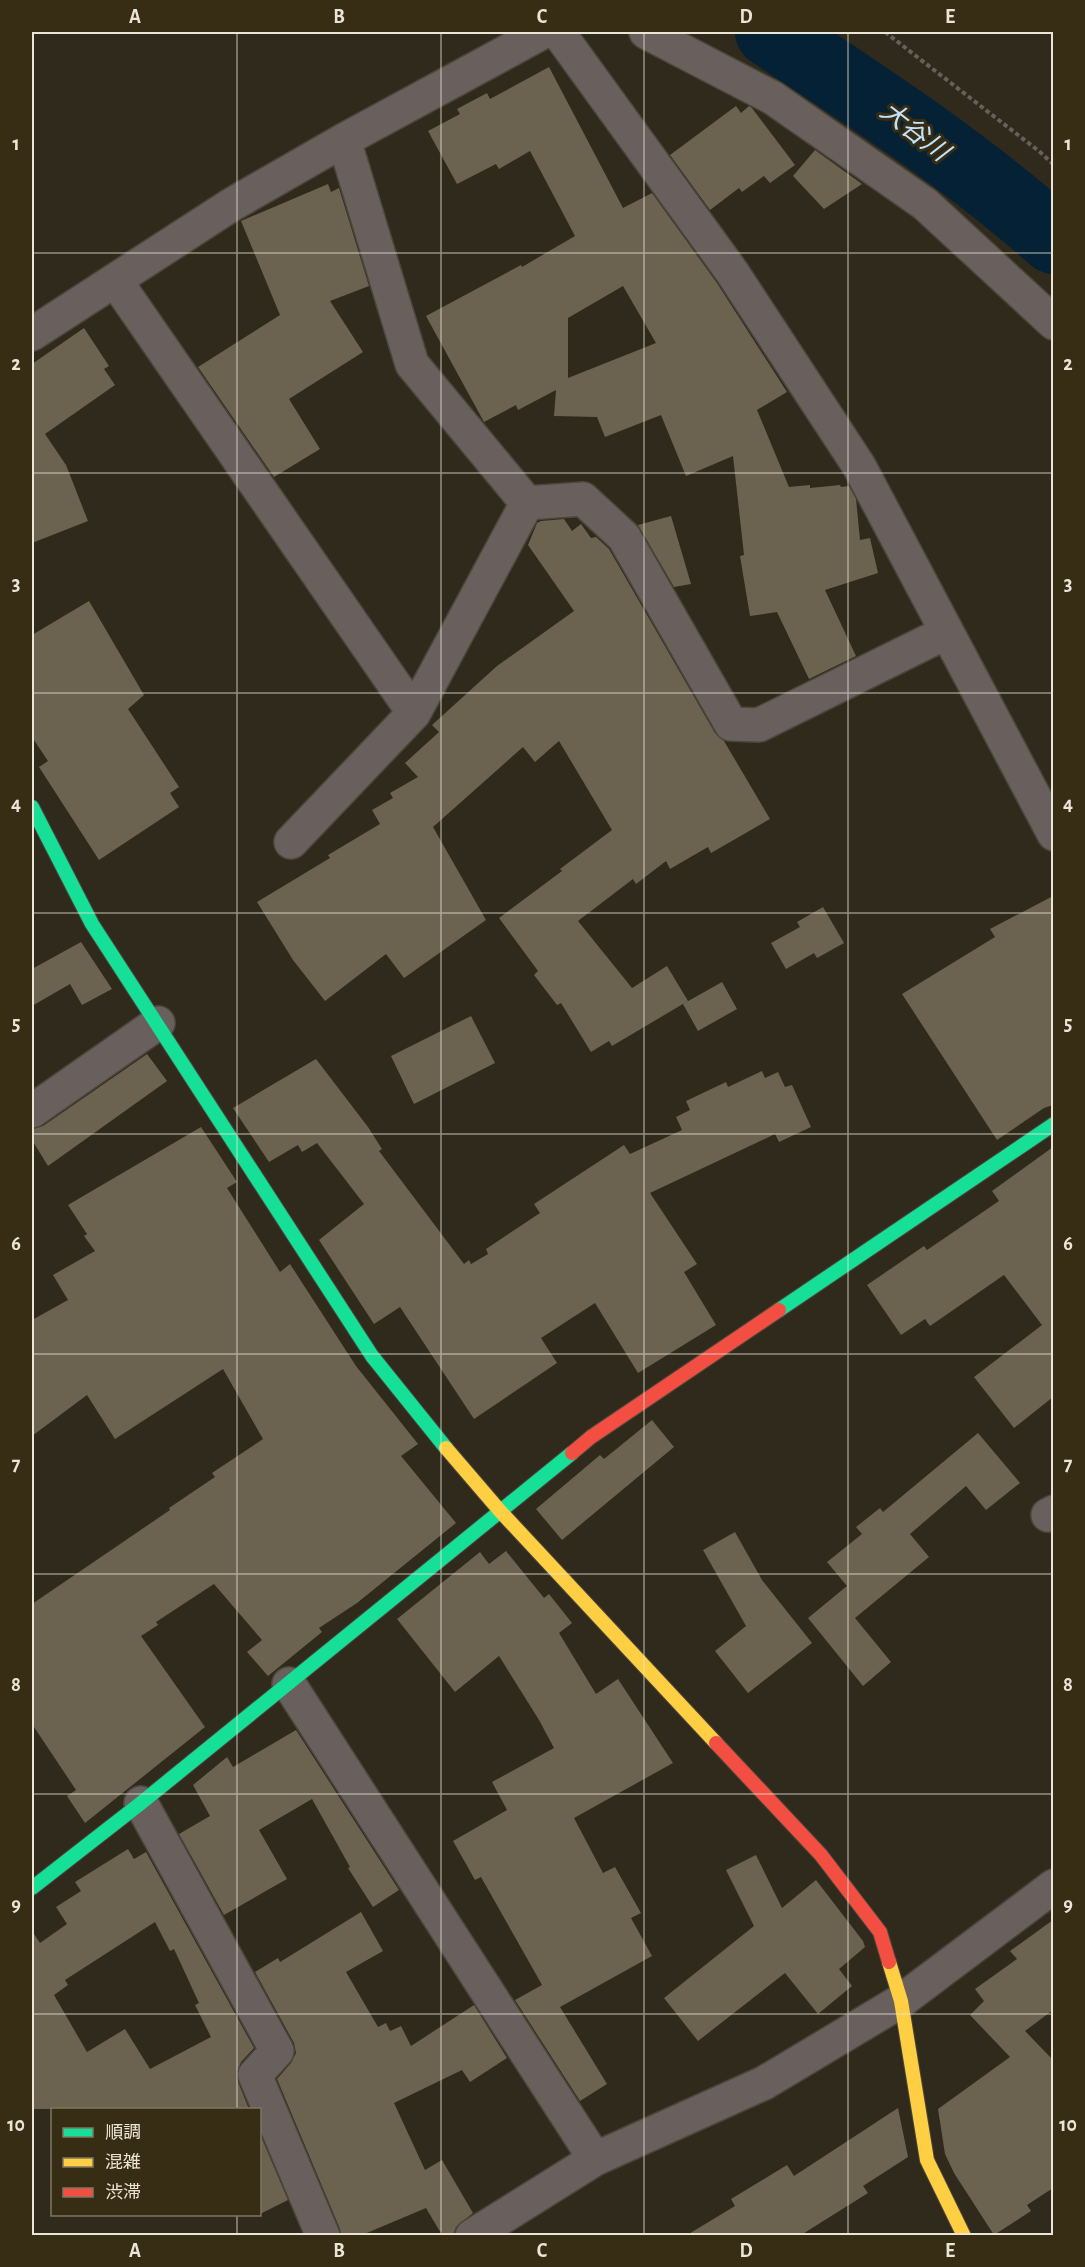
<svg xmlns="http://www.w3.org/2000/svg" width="1085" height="2267" font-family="'Alegreya Sans','Noto Sans JP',sans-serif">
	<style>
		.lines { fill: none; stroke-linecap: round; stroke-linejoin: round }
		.river { stroke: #042135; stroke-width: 70 }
		.building { fill: #6b634f; fill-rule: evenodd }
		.street-casing { stroke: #4b473c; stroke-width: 36 }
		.fast-casing { stroke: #4b473c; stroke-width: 16 }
		.slow-casing { stroke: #4b473c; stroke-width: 16 }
		.jam-casing { stroke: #4b473c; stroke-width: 16 }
		.path { stroke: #665f5a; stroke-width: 4; stroke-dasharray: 4.5 3; stroke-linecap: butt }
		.street { stroke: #69605d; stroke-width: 33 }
		.fast { stroke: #16e098; stroke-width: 14 }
		.slow { stroke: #ffcf43; stroke-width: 14 }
		.jam { stroke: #f24e42; stroke-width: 14 }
		.grid { fill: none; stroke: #ebe5d7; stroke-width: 1.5; stroke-opacity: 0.55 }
		.labels { text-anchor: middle; stroke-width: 6; stroke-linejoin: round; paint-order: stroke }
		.water-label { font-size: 26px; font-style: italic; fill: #c1e3fe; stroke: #372d14 }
		.neatline { fill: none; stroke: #ebe5d7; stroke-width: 2 }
		.grid-label { font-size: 20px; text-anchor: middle; font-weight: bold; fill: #ebe5d7 }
	</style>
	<rect width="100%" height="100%" fill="#2f2a1c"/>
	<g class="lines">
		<!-- river -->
		<path class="river" d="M 770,32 C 867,96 966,161 1054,239"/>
	</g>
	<!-- building -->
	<path class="building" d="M 549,67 L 623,208 L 652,193 L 717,283 L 787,392 L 757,410 L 789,487 L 810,485 L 810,488 L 840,485 L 841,487 L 849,486 L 856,499 L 860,540 L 870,538 L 878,573 L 825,590 L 856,656 L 809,679 L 777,612 L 750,616 L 740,556 L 744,555 L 733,456 L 686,476 L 661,415 L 605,437 L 597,417 L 554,416 L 556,390 L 518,410 L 516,405 L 484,422 L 426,316 L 521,265 L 522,267 L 575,236 L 530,151 L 499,169 L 496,164 L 457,184 L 428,131 L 460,114 L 457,109 L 487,93 L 490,99 ZM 623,286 L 656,343 L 568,378 L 568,318 Z
		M 736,106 L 741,113 L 749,106 L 752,108 L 795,165 L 770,183 L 764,176 L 742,192 L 739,188 L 710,210 L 670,155 Z
		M 815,150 L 862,184 L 824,209 L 793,176 Z
		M 328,184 L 331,192 L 339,188 L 369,286 L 330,301 L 363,352 L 289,399 L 320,449 L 274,477 L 198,367 L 280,315 L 241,221 Z
		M 84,328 L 109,366 L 104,369 L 115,385 L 45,434 L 66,465 L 88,521 L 32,543 L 32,364 Z
		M 671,516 L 691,584 L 674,587 L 638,525 Z
		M 564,519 L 572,531 L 581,524 L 591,538 L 596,537 L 609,549 L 715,733 L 724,741 L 770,819 L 711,853 L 708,847 L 670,869 L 666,861 L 636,884 L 633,879 L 578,921 L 632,988 L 667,966 L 688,1001 L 612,1046 L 609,1041 L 591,1052 L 561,1003 L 557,1005 L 534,975 L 538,971 L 499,918 L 562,871 L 560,869 L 612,830 L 559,741 L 535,762 L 523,747 L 433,827 L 486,920 L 404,978 L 386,954 L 325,1001 L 293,960 L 257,902 L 330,858 L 328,855 L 380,824 L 372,810 L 393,798 L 390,793 L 418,777 L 405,763 L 439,732 L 432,725 L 497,666 L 574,611 L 528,545 L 537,523 L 541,521 Z
		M 89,601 L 144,695 L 128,709 L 179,787 L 170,793 L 179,807 L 99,860 L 39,767 L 48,761 L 32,737 L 32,635 Z
		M 1053,896 L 1053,1105 L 1044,1108 L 997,1140 L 902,994 L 995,937 L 990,929 Z
		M 823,907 L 844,943 L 817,958 L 814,953 L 786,969 L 771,943 L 800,927 L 797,922 Z
		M 81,942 L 112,989 L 82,1005 L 70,984 L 32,1006 L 32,969 Z
		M 722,982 L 737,1009 L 698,1031 L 683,1004 Z
		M 471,1016 L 495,1063 L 414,1104 L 391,1056 Z
		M 147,1054 L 167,1081 L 48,1166 L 32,1140 L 32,1129 L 43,1126 Z
		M 316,1059 L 368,1127 L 382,1149 L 379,1151 L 464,1264 L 469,1260 L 471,1264 L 488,1254 L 486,1249 L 540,1213 L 534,1204 L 624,1145 L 630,1154 L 682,1130 L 676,1117 L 690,1110 L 686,1101 L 726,1082 L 728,1087 L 762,1071 L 765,1078 L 778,1072 L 785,1087 L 792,1085 L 811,1127 L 779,1142 L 775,1134 L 650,1193 L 697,1264 L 684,1272 L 716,1325 L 638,1373 L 595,1303 L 541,1338 L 557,1363 L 474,1419 L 400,1307 L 374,1324 L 319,1240 L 364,1204 L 317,1143 L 302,1152 L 298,1145 L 269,1162 L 233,1108 Z
		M 201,1127 L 237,1182 L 227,1188 L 280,1272 L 290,1264 L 356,1366 L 418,1444 L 401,1456 L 456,1523 L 357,1603 L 319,1628 L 322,1632 L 268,1676 L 247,1652 L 262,1640 L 214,1584 L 156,1622 L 158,1625 L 141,1636 L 205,1727 L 85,1823 L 67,1796 L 76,1790 L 32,1724 L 32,1604 L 170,1510 L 169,1508 L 215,1477 L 212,1473 L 263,1439 L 223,1369 L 115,1439 L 87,1395 L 32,1436 L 32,1320 L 68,1300 L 53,1275 L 95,1251 L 84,1236 L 87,1234 L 68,1205 Z
		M 1053,1147 L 1053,1397 L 1014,1428 L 974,1377 L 1042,1325 L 1004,1275 L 930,1326 L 925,1319 L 901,1335 L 867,1285 L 924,1246 L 927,1250 L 999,1201 L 992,1191 Z
		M 652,1420 L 674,1447 L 562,1540 L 536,1509 L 600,1455 L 604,1459 Z
		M 978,1433 L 1020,1483 L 986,1510 L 966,1486 L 910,1534 L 929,1557 L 855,1618 L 891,1662 L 863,1686 L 808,1618 L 847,1586 L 827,1562 L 862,1534 L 856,1527 L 880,1508 L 883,1512 Z
		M 735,1532 L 762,1580 L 812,1643 L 748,1693 L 715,1651 L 746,1626 L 703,1550 Z
		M 506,1551 L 544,1598 L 549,1594 L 572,1623 L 559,1633 L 596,1694 L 618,1679 L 673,1763 L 574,1818 L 603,1873 L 615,1867 L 641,1913 L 631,1918 L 652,1956 L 560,2007 L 607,2084 L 580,2101 L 515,2000 L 542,1985 L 481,1877 L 475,1880 L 453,1841 L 507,1810 L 492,1782 L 554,1748 L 539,1720 L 499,1656 L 455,1692 L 397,1619 L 480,1552 L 489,1564 Z
		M 296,1730 L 399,1890 L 373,1907 L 348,1868 L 350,1867 L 312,1799 L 259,1830 L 287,1879 L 224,1915 L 179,1834 L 210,1816 L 193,1785 L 227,1757 L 233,1767 Z
		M 128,1849 L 134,1859 L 146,1852 L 254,2048 L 241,2062 L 237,2072 L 238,2082 L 249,2109 L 32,2109 L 32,1931 L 40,1943 L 67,1924 L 56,1907 L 81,1891 L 75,1882 ZM 155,1922 L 170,1951 L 174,1949 L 199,2003 L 195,2005 L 211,2037 L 150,2069 L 125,2029 L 87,2052 L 54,1995 L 68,1985 L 65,1980 Z
		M 756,1855 L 782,1908 L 816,1880 L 863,1941 L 865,1947 L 839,1969 L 852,1986 L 818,2014 L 785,1973 L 698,2041 L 664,1998 L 754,1926 L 726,1870 Z
		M 361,1912 L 383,1951 L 346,1972 L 378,2027 L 386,2023 L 390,2031 L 401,2026 L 411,2046 L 474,2005 L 507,2058 L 470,2082 L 462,2070 L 394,2103 L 425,2170 L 442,2160 L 473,2213 L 456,2227 L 453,2235 L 445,2235 L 439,2230 L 426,2208 L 362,2235 L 341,2235 L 340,2229 L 277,2079 L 291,2063 L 296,2053 L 294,2043 L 255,1972 L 278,1958 L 280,1962 Z
		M 1053,1920 L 1053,2010 L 1025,2031 L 1053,2060 L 1053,2188 L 1027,2205 L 1031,2211 L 994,2235 L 954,2173 L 945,2154 L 938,2109 L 1010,2057 L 970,2015 L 984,2001 L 975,1989 L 1017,1959 L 1010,1951 Z
		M 898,2108 L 908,2157 L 863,2186 L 868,2193 L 801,2235 L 687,2235 L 735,2206 L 731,2199 L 787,2165 L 794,2176 Z
		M 260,2134 L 288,2200 L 260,2214 Z"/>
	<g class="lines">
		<!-- street casing -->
		<g class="street-casing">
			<path id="street" d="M 558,32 L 732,272 L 859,466 L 1054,834
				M 646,32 L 773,98 L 925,204 L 1054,323
				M 344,140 L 412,364 L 527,503 L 414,713
				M 115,280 L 414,713 L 291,842
				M 32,334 L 231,205 L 344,140 L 543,32
				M 527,503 L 583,499 L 624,537 L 731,724 L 759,725 L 947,632
				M 32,1111 L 158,1023
				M 1048,1515 L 1054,1512
				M 289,1684 L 595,2159
				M 141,1803 L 277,2051 L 255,2075 L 323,2236
				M 472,2236 L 595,2159 L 764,2083 L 901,2001 L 1054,1886"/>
		</g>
		<!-- fast casing -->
		<g class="fast-casing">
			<path id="fast" d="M 32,807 L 92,924 L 372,1356 L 446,1448
				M 779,1310 L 1054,1124
				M 32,1888 L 141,1803 L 572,1453"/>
		</g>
		<!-- slow casing -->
		<g class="slow-casing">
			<path id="slow" d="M 446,1448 L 500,1511 L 716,1743
				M 889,1962 L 901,2001 L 927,2160 L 964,2236"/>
		</g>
		<!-- jam casing -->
		<g class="jam-casing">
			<path id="jam" d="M 572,1453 L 591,1437 L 779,1310
				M 716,1743 L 821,1855 L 880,1932 L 889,1962"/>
		</g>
		<!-- path -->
		<path class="path" d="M 885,32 L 1040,152 L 1054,165"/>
		<!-- street -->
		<use href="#street" class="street"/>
		<!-- fast -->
		<use href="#fast" class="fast"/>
		<!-- slow -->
		<use href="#slow" class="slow"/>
		<!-- jam -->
		<use href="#jam" class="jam"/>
	</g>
	<!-- grid -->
	<path class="grid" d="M 237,32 L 237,2110M 441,32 L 441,2236M 644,32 L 644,2236M 848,32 L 848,2236M 32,253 L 1054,253M 32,473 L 1054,473M 32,693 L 1054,693M 32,913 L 1054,913M 32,1134 L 1054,1134M 32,1354 L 1054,1354M 32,1574 L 1054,1574M 32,1794 L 1054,1794M 32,2014 L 1054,2014M 237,2214 L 237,2236"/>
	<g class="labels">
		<!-- water labels -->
		<g class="water-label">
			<text transform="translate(915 131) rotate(38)" y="9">大谷川</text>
		</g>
	</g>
	<!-- border -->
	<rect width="1085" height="2267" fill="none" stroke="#372d14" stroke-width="66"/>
	<!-- legend -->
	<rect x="51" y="2108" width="210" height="108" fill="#372d14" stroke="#7f7762" stroke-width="1.5"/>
	<rect x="63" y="2128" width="30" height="9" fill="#16e098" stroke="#7f7762" stroke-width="1.5"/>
	<text x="105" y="2138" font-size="18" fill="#ebe5d7">順調</text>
	<rect x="63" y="2158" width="30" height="9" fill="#ffcf43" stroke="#7f7762" stroke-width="1.5"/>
	<text x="105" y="2168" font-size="18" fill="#ebe5d7">混雑</text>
	<rect x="63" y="2188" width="30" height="9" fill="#f24e42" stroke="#7f7762" stroke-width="1.5"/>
	<text x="105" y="2198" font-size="18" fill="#ebe5d7">渋滞</text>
	<rect x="33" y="33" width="1019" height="2201" class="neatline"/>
	<g class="grid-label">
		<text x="135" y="23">A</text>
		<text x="339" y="23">B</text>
		<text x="542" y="23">C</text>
		<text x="746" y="23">D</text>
		<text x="950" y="23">E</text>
		<text x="16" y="150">1</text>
		<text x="1068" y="150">1</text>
		<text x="16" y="370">2</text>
		<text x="1068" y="370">2</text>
		<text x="16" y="590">3</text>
		<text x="1068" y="590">3</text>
		<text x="16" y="810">4</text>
		<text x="1068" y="810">4</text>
		<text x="16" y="1030">5</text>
		<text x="1068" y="1030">5</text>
		<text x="16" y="1250">6</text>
		<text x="1068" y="1250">6</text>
		<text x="16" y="1470">7</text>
		<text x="1068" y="1470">7</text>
		<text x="16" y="1691">8</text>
		<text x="1068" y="1691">8</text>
		<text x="16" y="1911">9</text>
		<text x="1068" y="1911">9</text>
		<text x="16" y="2131">10</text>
		<text x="1068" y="2131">10</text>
		<text x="135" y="2257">A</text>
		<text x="339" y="2257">B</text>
		<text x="542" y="2257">C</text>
		<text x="746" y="2257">D</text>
		<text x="950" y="2257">E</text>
	</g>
</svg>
